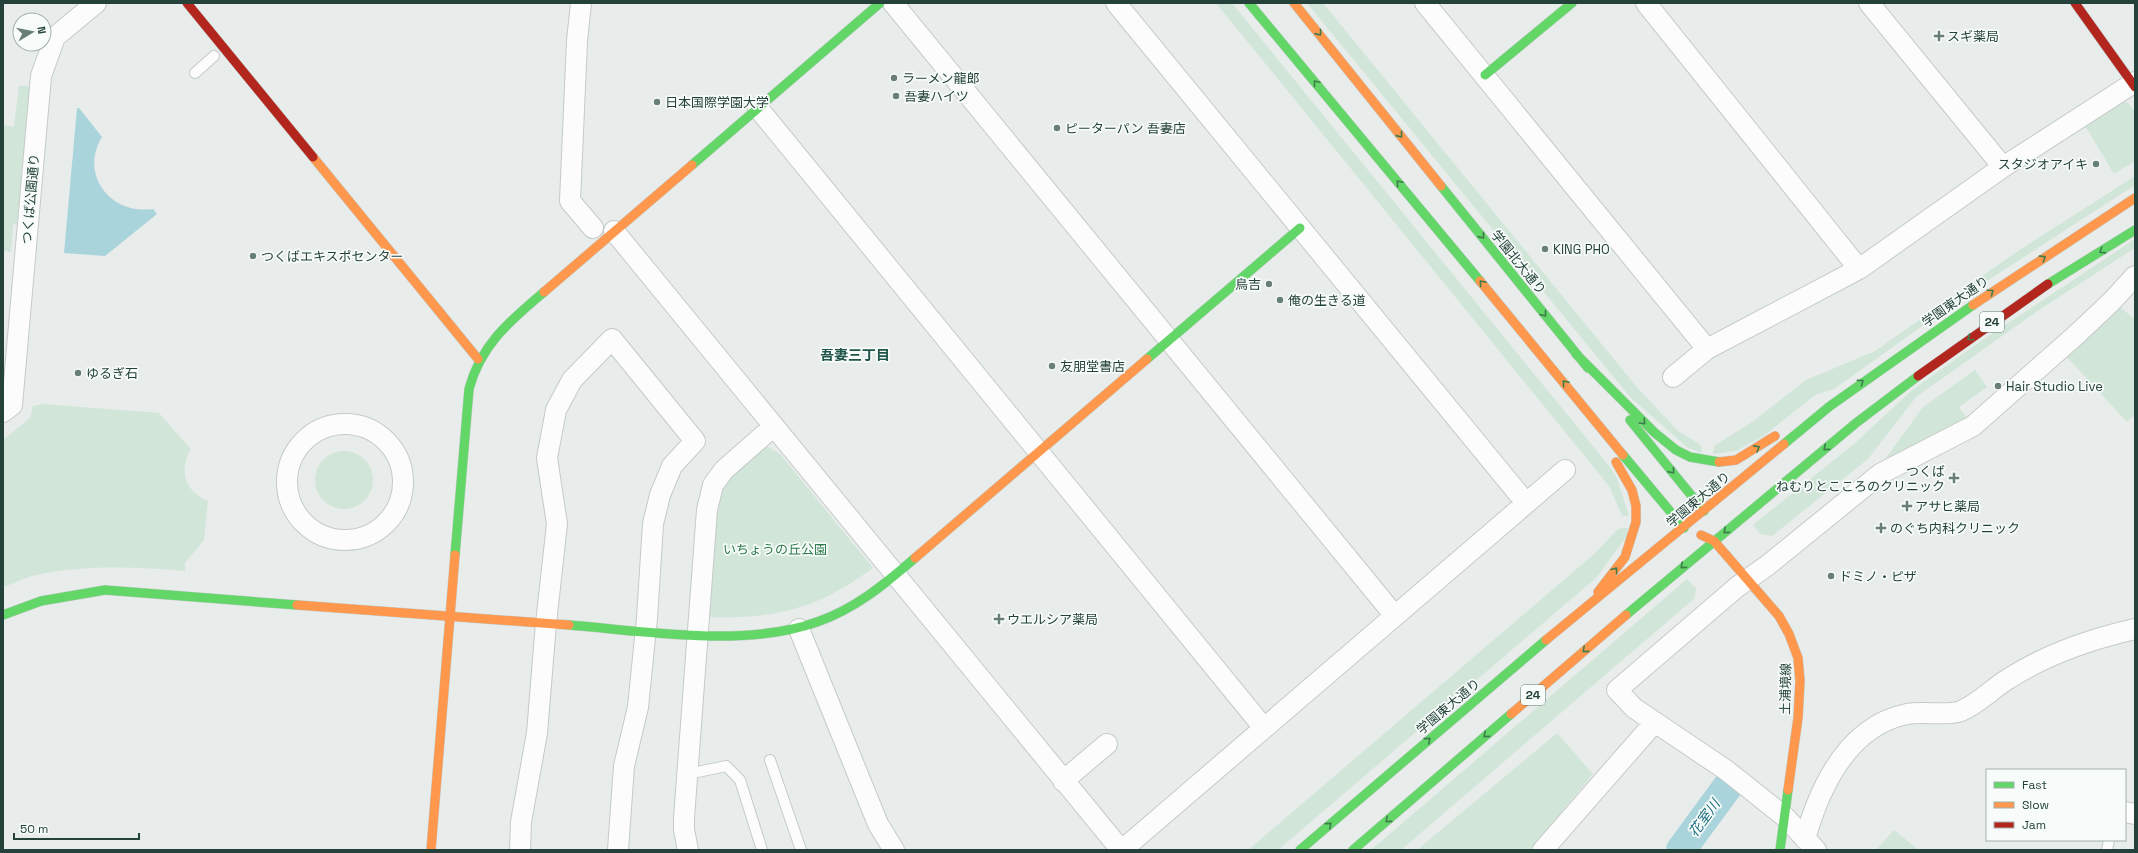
<svg xmlns="http://www.w3.org/2000/svg" width="2138" height="853" font-family="'Space Grotesk','Noto Sans JP',sans-serif">
	<style>
		.green { fill: #d1e6d8 }
		.water { fill: #a9d4db }
		.lines { fill: none; stroke-linecap: round; stroke-linejoin: round }
		.river { stroke: #a9d4db; stroke-width: 30 }
		.lane-casing { stroke: #c5cac8; stroke-width: 12 }
		.street-casing { stroke: #c5cac8; stroke-width: 22 }
		.fast-casing { stroke: #c3cbc8; stroke-width: 10 }
		.slow-casing { stroke: #c3cbc8; stroke-width: 10 }
		.jam-casing { stroke: #c3cbc8; stroke-width: 10 }
		.lane { stroke: #fcfcfc; stroke-width: 10 }
		.street { stroke: #fcfcfc; stroke-width: 20 }
		.fast { stroke: #63d668; stroke-width: 9 }
		.slow { stroke: #ff974d; stroke-width: 9 }
		.jam { stroke: #b3261e; stroke-width: 9 }
		.oneway { stroke: #3d7d4c }
		.poi-dot { fill: #697e78; stroke: #f7fbf9; stroke-width: 1.5 }
		.labels { text-anchor: middle; stroke-width: 3.5; stroke-linejoin: round; paint-order: stroke }
		.shield { fill: #f7fbf9; stroke: #637a73; stroke-width: 1 }
		.shield-label { font-size: 12px; font-weight: bold; fill: #24423a }
		.poi-label { font-size: 13px; fill: #24423a; stroke: #f7fbf9; text-anchor: start }
		.street-label { font-size: 13px; fill: #24423a; stroke: #f7fbf9 }
		.park-label { font-size: 13px; fill: #2d7a4b; stroke: #f7fbf9 }
		.neighbourhood-label { font-size: 14px; font-weight: bold; fill: #1f5548; stroke: #f7fbf9 }
		.water-label { font-size: 14px; font-style: italic; fill: #1c6f80; stroke: #f7fbf9 }
	</style>
	<rect width="100%" height="100%" fill="#e8edeb"/>
	<!-- green -->
	<path class="green" d="M 1216,3 L 1232,3 L 1610,467 L 1617,478 L 1629,516 L 1622,516 L 1609,486 Z
		M 1307,3 L 1323,3 L 1636,386 L 1678,431 L 1701,445 L 1702,453 L 1688,448 L 1630,397 Z
		M 19,86 L 30,86 L 17,225 L 13,224 L 11,252 L 3,251 L 3,125 L 14,127 Z
		M 2120,100 L 2128,103 L 2135,112 L 2135,161 L 2114,174 L 2084,124 Z
		M 2135,176 L 2135,185 L 1967,294 L 1834,389 L 1815,395 L 1765,435 L 1736,451 L 1713,454 L 1714,446 L 1752,422 L 1806,380 L 1875,351 L 2015,253 Z
		M 2135,239 L 2135,248 L 2039,310 L 1916,397 L 1868,459 L 1772,536 L 1760,534 L 1753,525 L 1855,443 L 1911,391 L 1978,343 Z
		M 2117,305 L 2135,319 L 2135,414 L 2127,422 L 2064,354 Z
		M 1975,370 L 1987,387 L 1959,407 L 1968,420 L 1880,466 L 1923,407 Z
		M 43,404 L 159,413 L 191,449 C 178,470 185,492 208,501 L 204,540 L 185,563 L 185,571 C 137,567 89,565 41,574 C 28,576 15,583 3,587 L 3,440 L 30,418 L 33,406 Z
		M 765,445 L 780,454 L 873,568 C 817,609 776,619 708,617 L 716,506 L 723,487 L 733,471 Z
		M315 480a29 29 0 1 1 58 0a29 29 0 1 1-58 0Z
		M 1622,528 L 1628,528 L 1627,536 L 1596,578 L 1278,850 L 1248,850 L 1594,554 L 1618,529 Z
		M 1687,579 L 1696,588 L 1695,598 L 1401,850 L 1371,850 Z
		M 1557,733 L 1593,774 L 1530,850 L 1417,850 Z
		M 1894,830 L 1919,850 L 1876,850 Z"/>
	<!-- water -->
	<path class="water" d="M 77,108 L 79,108 L 102,137 C 79,175 111,215 153,209 L 157,214 L 105,256 L 64,253 Z"/>
	<g class="lines">
		<!-- river -->
		<path class="river" d="M 1681,850 L 1728,786"/>
		<!-- lane casing -->
		<g class="lane-casing">
			<path id="lane" d="M 195,73 L 214,56
				M 770,760 L 801,850
				M 688,774 L 726,766 L 740,780 L 762,850
				M 2107,850 L 2109,840"/>
		</g>
		<!-- street casing -->
		<g class="street-casing">
			<path id="street" d="M 581,3 L 577,41 L 570,201 L 593,228
				M 893,3 L 1395,616
				M 1116,3 L 1526,503
				M 1425,3 L 1707,349
				M 1646,3 L 1859,269
				M 1869,3 L 2003,167
				M 758,108 L 1264,728
				M 614,231 L 1121,850
				M 1673,377 L 1707,349 L 1859,269 L 2003,167 L 2135,82
				M 3,412 L 12,405 L 41,76 L 55,37 L 96,3
				M287 482a58 58 0 1 1 116 0a58 58 0 1 1-116 0Z
				M 799,629 L 878,824 L 894,850
				M 1063,781 L 1107,744
				M 2125,812 L 2135,814
				M 1805,839 C 1820,786 1848,726 1907,714 C 1921,711 1950,716 1961,711 C 1978,704 1993,688 2008,679 C 2047,654 2091,639 2135,629
				M 520,850 L 521,822 L 537,733 L 546,623 L 557,524 L 547,458 L 556,410 L 572,380 L 612,339 L 695,441 L 672,466 L 660,495 L 653,524 L 647,618 L 638,707 L 624,766 L 618,850
				M 688,850 L 684,830 L 684,818 L 707,510 L 713,485 L 724,470 L 774,426
				M 1122,850 L 1565,470
				M 1543,850 L 1654,723
				M 1816,850 L 1785,817 L 1726,770 L 1634,708 L 1617,690 L 1737,587 L 1768,565 L 1880,474 L 1973,426 L 2075,336 L 2112,301 L 2135,276"/>
		</g>
		<!-- fast casing -->
		<g class="fast-casing">
			<path id="fast" d="M 1249,3 L 1480,281
				M 1485,75 L 1572,3
				M 692,165 L 880,3
				M 1441,186 L 1588,368
				M 2048,284 L 2135,230
				M 1576,354 L 1655,433 L 1676,450 L 1690,457 L 1719,462
				M 1147,359 L 1300,228
				M 1630,420 L 1704,511
				M 1784,444 L 1830,406 L 1973,305
				M 1623,455 L 1684,528
				M 455,555 L 469,389 C 481,344 510,321 544,292
				M 3,615 L 41,601 L 105,590 L 297,605
				M 1626,615 L 1856,423 L 1918,376
				M 569,625 C 645,631 745,648 817,622 C 855,609 885,584 915,558
				M 1300,850 L 1546,640
				M 1353,850 L 1511,714
				M 1780,850 L 1788,790"/>
		</g>
		<!-- slow casing -->
		<g class="slow-casing">
			<path id="slow" d="M 1294,3 L 1441,186
				M 313,157 L 478,359
				M 1480,281 L 1623,455
				M 544,292 L 692,165
				M 1973,305 L 2135,198
				M 1719,462 L 1736,460 L 1775,436
				M 1701,535 L 1714,541 L 1779,616 L 1789,634 L 1798,658 L 1800,681 L 1798,718 L 1788,790
				M 915,558 L 1147,359
				M 1598,592 L 1625,557 L 1636,522 L 1636,506 L 1632,490 L 1616,462
				M 297,605 L 569,625
				M 1546,640 L 1784,444
				M 1511,714 L 1626,615
				M 431,850 L 455,555"/>
		</g>
		<!-- jam casing -->
		<g class="jam-casing">
			<path id="jam" d="M 187,3 L 313,157
				M 2075,3 L 2135,87
				M 1918,376 L 2048,284"/>
		</g>
		<!-- lane -->
		<use href="#lane" class="lane"/>
		<!-- street -->
		<use href="#street" class="street"/>
		<!-- fast -->
		<use href="#fast" class="fast"/>
		<!-- slow -->
		<use href="#slow" class="slow"/>
		<!-- jam -->
		<use href="#jam" class="jam"/>
	</g>
	<!-- one-way arrows -->
	<defs><path id="oneway-chevron" d="M-2-3.5L2.5 0L-2 3.5" fill="none" stroke-width="1.6" stroke-linecap="round" stroke-linejoin="round"/></defs>
	<g class="oneway">
		<use href="#oneway-chevron" transform="translate(1319 33) rotate(51)"/>
		<use href="#oneway-chevron" transform="translate(1316 83) rotate(-130)"/>
		<use href="#oneway-chevron" transform="translate(1400 135) rotate(51)"/>
		<use href="#oneway-chevron" transform="translate(1399 183) rotate(-130)"/>
		<use href="#oneway-chevron" transform="translate(1482 236) rotate(51)"/>
		<use href="#oneway-chevron" transform="translate(2102 251) rotate(148)"/>
		<use href="#oneway-chevron" transform="translate(2043 258) rotate(-33)"/>
		<use href="#oneway-chevron" transform="translate(1482 283) rotate(-130)"/>
		<use href="#oneway-chevron" transform="translate(1991 292) rotate(-35)"/>
		<use href="#oneway-chevron" transform="translate(1544 314) rotate(51)"/>
		<use href="#oneway-chevron" transform="translate(1970 338) rotate(145)"/>
		<use href="#oneway-chevron" transform="translate(1861 382) rotate(-36)"/>
		<use href="#oneway-chevron" transform="translate(1565 383) rotate(-130)"/>
		<use href="#oneway-chevron" transform="translate(1643 422) rotate(45)"/>
		<use href="#oneway-chevron" transform="translate(1757 448) rotate(-29)"/>
		<use href="#oneway-chevron" transform="translate(1826 448) rotate(140)"/>
		<use href="#oneway-chevron" transform="translate(1672 471) rotate(51)"/>
		<use href="#oneway-chevron" transform="translate(1726 531) rotate(140)"/>
		<use href="#oneway-chevron" transform="translate(1683 566) rotate(140)"/>
		<use href="#oneway-chevron" transform="translate(1615 570) rotate(-52)"/>
		<use href="#oneway-chevron" transform="translate(1585 650) rotate(139)"/>
		<use href="#oneway-chevron" transform="translate(1486 735) rotate(139)"/>
		<use href="#oneway-chevron" transform="translate(1428 740) rotate(-40)"/>
		<use href="#oneway-chevron" transform="translate(1388 820) rotate(139)"/>
		<use href="#oneway-chevron" transform="translate(1329 825) rotate(-40)"/>
	</g>
	<!-- markers -->
	<g class="poi-dot">
		<path d="M1937 30h4v4h4v4h-4v4h-4v-4h-4v-4h4z"/>
		<circle cx="894" cy="78" r="4"/>
		<circle cx="896" cy="96" r="4"/>
		<circle cx="657" cy="102" r="4"/>
		<circle cx="1057" cy="128" r="4"/>
		<circle cx="2096" cy="164" r="4"/>
		<circle cx="1545" cy="249" r="4"/>
		<circle cx="253" cy="256" r="4"/>
		<circle cx="1269" cy="284" r="4"/>
		<circle cx="1280" cy="300" r="4"/>
		<circle cx="1052" cy="366" r="4"/>
		<circle cx="78" cy="373" r="4"/>
		<circle cx="1998" cy="386" r="4"/>
		<path d="M1952 472h4v4h4v4h-4v4h-4v-4h-4v-4h4z"/>
		<path d="M1905 500h4v4h4v4h-4v4h-4v-4h-4v-4h4z"/>
		<path d="M1879 522h4v4h4v4h-4v4h-4v-4h-4v-4h4z"/>
		<circle cx="1831" cy="576" r="4"/>
		<path d="M997 613h4v4h4v4h-4v4h-4v-4h-4v-4h4z"/>
	</g>
	<g class="labels">
		<!-- shield labels -->
		<g class="shield">
			<rect x="1980" y="312" width="24" height="20" rx="3"/>
			<rect x="1521" y="685" width="24" height="20" rx="3"/>
		</g>
		<g class="shield-label">
			<text x="1992" y="326">24</text>
			<text x="1533" y="699">24</text>
		</g>
		<!-- poi labels -->
		<g class="poi-label">
			<text x="1947" y="41">スギ薬局</text>
			<text x="902" y="83">ラーメン龍郎</text>
			<text x="904" y="101">吾妻ハイツ</text>
			<text x="665" y="107">日本国際学園大学</text>
			<text x="1065" y="133">ピーターパン 吾妻店</text>
			<text x="2088" y="169" text-anchor="end">スタジオアイキ</text>
			<text x="1553" y="254">KING PHO</text>
			<text x="261" y="261">つくばエキスポセンター</text>
			<text x="1261" y="289" text-anchor="end">鳥吉</text>
			<text x="1288" y="305">俺の生きる道</text>
			<text x="1060" y="371">友朋堂書店</text>
			<text x="86" y="378">ゆるぎ石</text>
			<text x="2006" y="391">Hair Studio Live</text>
			<text x="1945" y="476" text-anchor="end">つくば<tspan x="1945" dy="15">ねむりとこころのクリニック</tspan></text>
			<text x="1915" y="511">アサヒ薬局</text>
			<text x="1890" y="533">のぐち内科クリニック</text>
			<text x="1839" y="581">ドミノ・ピザ</text>
			<text x="1007" y="624">ウエルシア薬局</text>
		</g>
		<!-- street labels -->
		<g class="street-label">
			<text transform="translate(30 199) rotate(-85)" y="5">つくば公園通り</text>
			<text transform="translate(1519 262) rotate(51)" y="5">学園北大通り</text>
			<text transform="translate(1955 301) rotate(-35)" y="5">学園東大通り</text>
			<text transform="translate(1698 499) rotate(-40)" y="5">学園東大通り</text>
			<text transform="translate(1785 689) rotate(-89)" y="5">土浦境線</text>
			<text transform="translate(1448 706) rotate(-40)" y="5">学園東大通り</text>
		</g>
		<!-- park labels -->
		<g class="park-label">
			<text x="775" y="554">いちょうの丘公園</text>
		</g>
		<!-- neighbourhood labels -->
		<g class="neighbourhood-label">
			<text x="855" y="360">吾妻三丁目</text>
		</g>
		<!-- water labels -->
		<g class="water-label">
			<text transform="translate(1704 818) rotate(-54)" y="5">花室川</text>
		</g>
	</g>
	<!-- border -->
	<rect width="2138" height="853" fill="none" stroke="#24423a" stroke-width="8"/>
	<!-- legend -->
	<rect x="1986" y="769" width="140" height="72" fill="#f7fbf9" stroke="#a3b1ad"/>
	<rect x="1994" y="782" width="20" height="6" fill="#63d668" stroke="#a3b1ad"/>
	<text x="2022" y="789" font-size="12" fill="#24423a">Fast</text>
	<rect x="1994" y="802" width="20" height="6" fill="#ff974d" stroke="#a3b1ad"/>
	<text x="2022" y="809" font-size="12" fill="#24423a">Slow</text>
	<rect x="1994" y="822" width="20" height="6" fill="#b3261e" stroke="#a3b1ad"/>
	<text x="2022" y="829" font-size="12" fill="#24423a">Jam</text>
	<!-- north arrow -->
	<g transform="translate(32 32) rotate(80)"><circle r="19" fill="#f7fbf9" stroke="#a3b1ad"/>
	<path d="M0-3L7 15L0 10L-7 15Z" fill="#697e78"/>
	<text y="-6" font-size="11" font-weight="bold" text-anchor="middle" fill="#24423a">N</text>
	</g>
	<!-- scale -->
	<path d="M14 833v6h125v-6" fill="none" stroke="#24423a" stroke-width="2"/>
	<text x="20" y="833" font-size="12" fill="#24423a" stroke="#f7fbf9" stroke-width="3" paint-order="stroke">50 m</text>
</svg>
